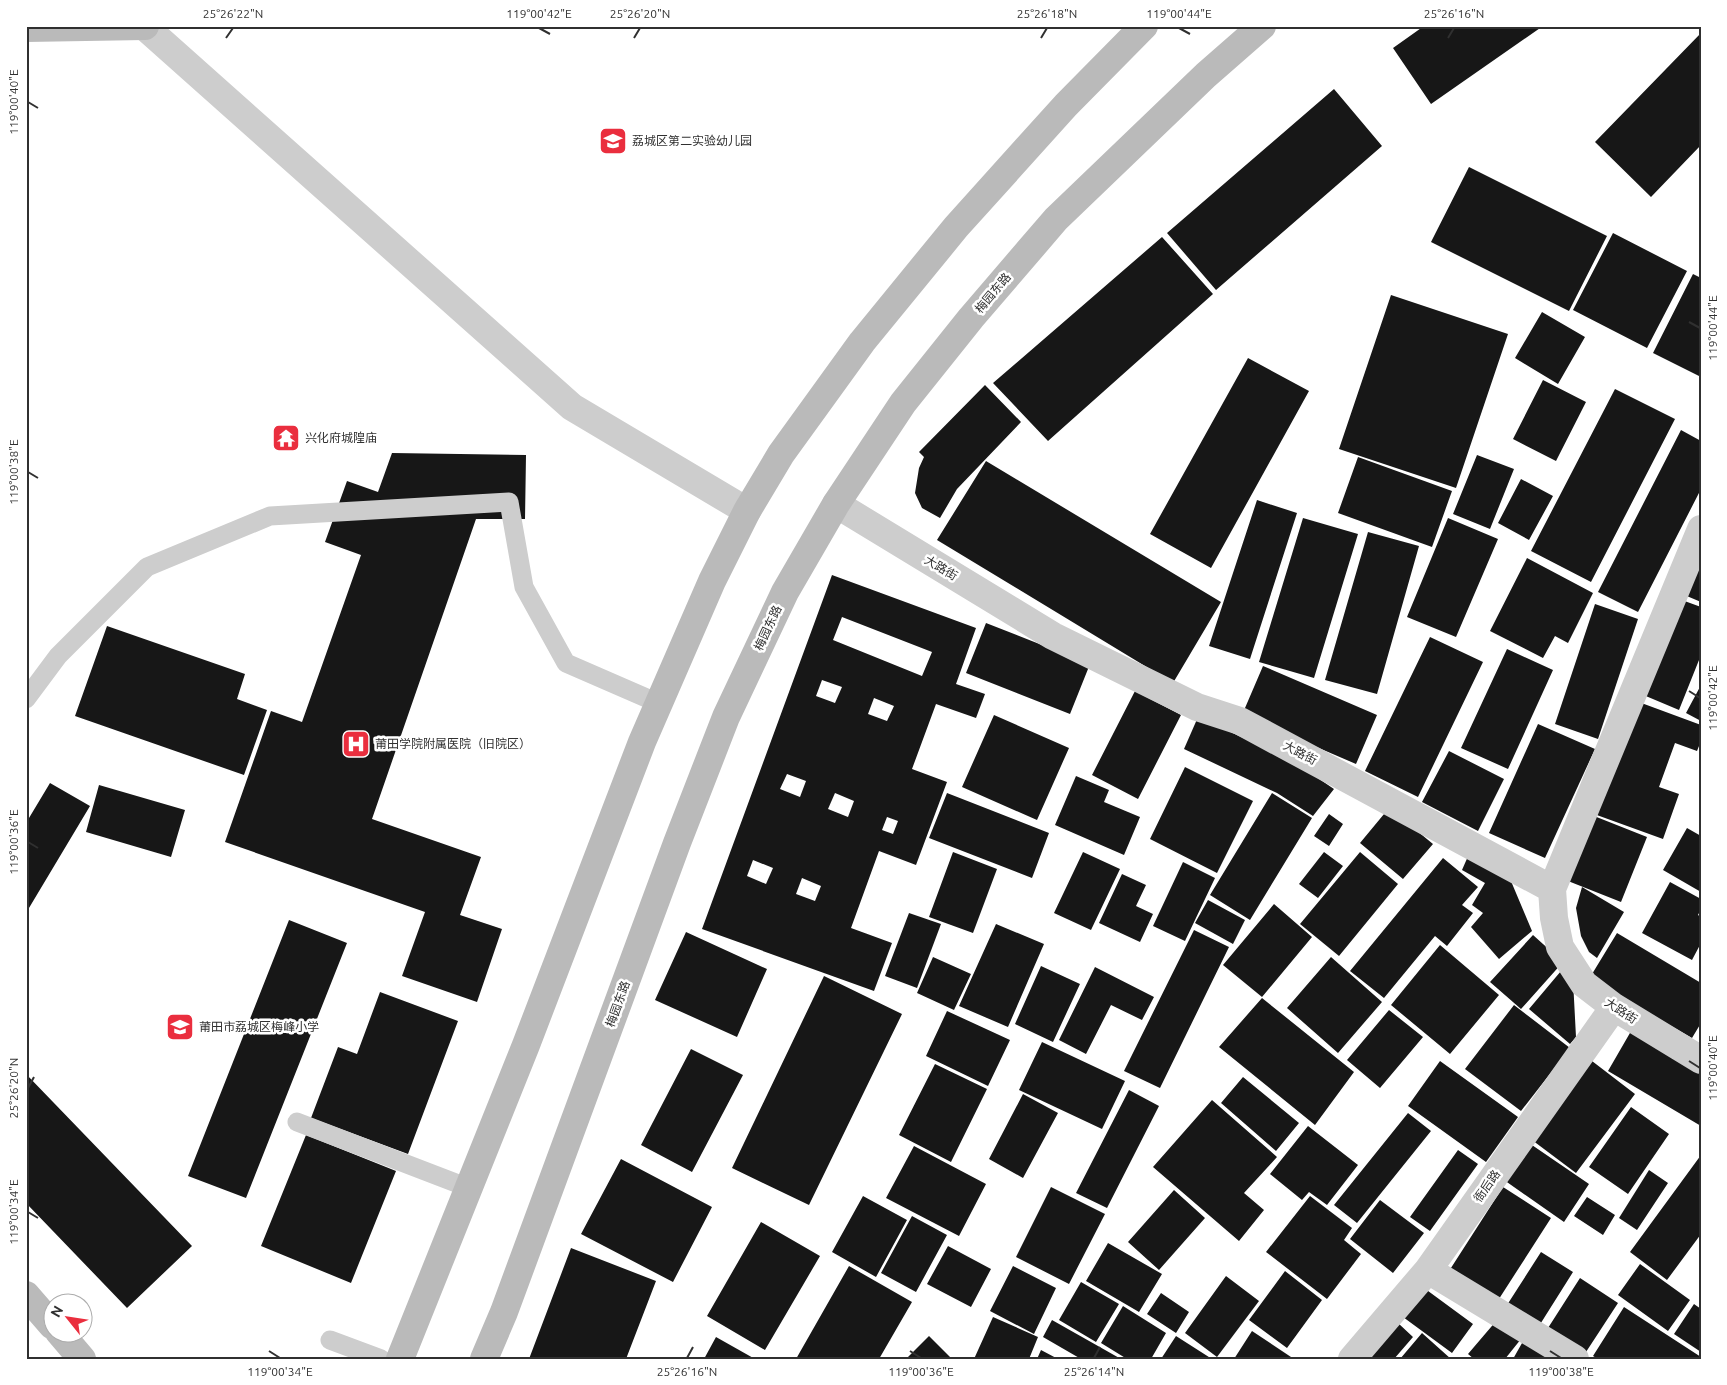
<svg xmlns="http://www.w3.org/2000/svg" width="1727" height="1385" font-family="Ubuntu,'Noto Sans SC',sans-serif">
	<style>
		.building { fill: #171717; fill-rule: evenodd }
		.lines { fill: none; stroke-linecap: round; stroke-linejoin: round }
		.lane { stroke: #cdcdcd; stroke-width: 19 }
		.street { stroke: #cdcdcd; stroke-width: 28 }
		.secondary { stroke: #bababa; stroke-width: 28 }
		.ticks { fill: none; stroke: #303030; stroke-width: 2 }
		.labels { text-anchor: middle; stroke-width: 5; stroke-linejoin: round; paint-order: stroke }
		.poi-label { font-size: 12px; fill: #303030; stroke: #fff; text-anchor: start }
		.street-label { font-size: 12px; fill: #303030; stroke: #fff }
		.neatline { fill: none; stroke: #303030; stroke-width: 2 }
		.ticks-label { font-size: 12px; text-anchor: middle; fill: #303030 }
	</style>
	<rect width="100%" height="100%" fill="#fff"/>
	<!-- building -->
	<path class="building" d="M 1424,26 L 1543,26 L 1431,104 L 1393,48 Z
		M 1701,33 L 1701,145 L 1651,197 L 1595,142 Z
		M 1334,89 L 1382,146 L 1216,290 L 1167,233 Z
		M 1469,167 L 1607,236 L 1569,311 L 1431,242 Z
		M 1613,233 L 1687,271 L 1647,348 L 1573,310 Z
		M 1162,237 L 1213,294 L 1048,441 L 993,383 Z
		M 1693,274 L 1701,278 L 1701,377 L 1653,353 Z
		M 1391,295 L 1508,334 L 1456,488 L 1339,449 Z
		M 1542,312 L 1585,337 L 1558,384 L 1515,358 Z
		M 1248,358 L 1309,391 L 1211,568 L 1150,534 Z
		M 1543,380 L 1586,402 L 1556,461 L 1513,439 Z
		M 985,385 L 1021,422 L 957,489 L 940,518 L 922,508 L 915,493 L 919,468 L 924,457 L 919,452 Z
		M 1615,389 L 1675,419 L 1591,582 L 1531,551 Z
		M 1681,430 L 1701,441 L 1701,489 L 1638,612 L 1598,592 Z
		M 392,453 L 526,455 L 525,519 L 476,519 L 372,819 L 481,857 L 460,915 L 502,929 L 477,1002 L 402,976 L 425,912 L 225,842 L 271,711 L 302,722 L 361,555 L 325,542 L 347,481 L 378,492 Z
		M 1477,455 L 1514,469 L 1490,529 L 1453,514 Z
		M 1358,457 L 1452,491 L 1432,547 L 1338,513 Z
		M 986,461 L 1221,602 L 1173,683 L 937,540 Z
		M 1521,479 L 1553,496 L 1529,540 L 1498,523 Z
		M 1257,500 L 1297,513 L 1250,659 L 1209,646 Z
		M 1303,518 L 1358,534 L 1314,678 L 1259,662 Z
		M 1448,518 L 1498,539 L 1456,637 L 1407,617 Z
		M 1368,532 L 1419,546 L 1377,694 L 1325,680 Z
		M 1701,549 L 1701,602 L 1682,594 Z
		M 1527,558 L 1593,593 L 1568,643 L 1555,636 L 1543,658 L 1490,631 Z
		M 832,575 L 976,628 L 956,684 L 985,694 L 976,718 L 936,704 L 912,769 L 947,782 L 916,865 L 879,851 L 851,928 L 892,943 L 874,991 L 702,929 ZM 842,617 L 932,652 L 922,676 L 833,640 ZM 822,680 L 842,687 L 835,703 L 816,696 ZM 874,698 L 894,706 L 887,721 L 868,714 ZM 787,774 L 806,781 L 800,797 L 780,789 ZM 835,793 L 854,801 L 848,817 L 828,809 ZM 887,817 L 898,821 L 893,834 L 882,830 ZM 753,860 L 773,868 L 766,884 L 747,876 ZM 802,878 L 821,886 L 815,901 L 796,894 Z
		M 1679,599 L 1701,607 L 1701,655 L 1679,710 L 1641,694 Z
		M 1595,604 L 1638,619 L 1598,739 L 1555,724 Z
		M 986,623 L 1090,664 L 1070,714 L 966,673 Z
		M 107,626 L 245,674 L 237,699 L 267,710 L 244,775 L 75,716 Z
		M 1430,637 L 1483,662 L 1418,797 L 1365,771 Z
		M 1507,649 L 1553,670 L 1508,769 L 1461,748 Z
		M 1263,666 L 1377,715 L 1356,764 L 1242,715 Z
		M 1701,685 L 1701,721 L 1686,713 Z
		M 1135,691 L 1181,715 L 1138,799 L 1092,775 Z
		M 1636,701 L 1701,725 L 1701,741 L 1697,751 L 1675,743 L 1659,787 L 1679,794 L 1663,839 L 1594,814 Z
		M 994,715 L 1069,748 L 1037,820 L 962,787 Z
		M 1198,717 L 1291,760 L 1334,789 L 1313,816 L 1277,793 L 1184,749 Z
		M 1538,724 L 1595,749 L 1545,858 L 1489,833 Z
		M 1449,751 L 1504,779 L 1478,831 L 1422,802 Z
		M 1185,767 L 1253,801 L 1217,873 L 1150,839 Z
		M 1076,776 L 1109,790 L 1104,802 L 1140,817 L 1124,855 L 1055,825 Z
		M 50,783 L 90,806 L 26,913 L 26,823 Z
		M 99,785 L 185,810 L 171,857 L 86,832 Z
		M 947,793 L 1049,833 L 1032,878 L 929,838 Z
		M 1272,793 L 1312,818 L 1250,920 L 1210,895 Z
		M 1389,808 L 1433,844 L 1403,879 L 1360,843 Z
		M 1329,814 L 1343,824 L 1329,846 L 1314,836 Z
		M 1594,816 L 1647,837 L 1621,902 L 1568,881 Z
		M 1687,828 L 1701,836 L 1701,892 L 1663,870 Z
		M 953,852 L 997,869 L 973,933 L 929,917 Z
		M 1083,852 L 1120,869 L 1091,930 L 1054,913 Z
		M 1324,852 L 1343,866 L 1318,898 L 1299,884 Z
		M 1360,852 L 1398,884 L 1339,956 L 1300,924 Z
		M 1469,854 L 1508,874 L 1532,931 L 1499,959 L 1471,927 L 1483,913 L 1472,905 L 1485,883 L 1462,870 Z
		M 1443,858 L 1478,887 L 1462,905 L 1473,913 L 1447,946 L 1435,936 L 1384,998 L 1350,971 Z
		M 1183,862 L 1215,878 L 1185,941 L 1153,926 Z
		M 1122,874 L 1146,885 L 1136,906 L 1153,914 L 1140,942 L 1099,923 Z
		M 1670,882 L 1701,899 L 1701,909 L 1698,915 L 1701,917 L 1701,943 L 1692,960 L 1642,933 Z
		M 1582,887 L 1624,912 L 1597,958 L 1589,952 L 1581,936 L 1576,908 Z
		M 1208,900 L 1245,920 L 1233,944 L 1195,923 Z
		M 1274,904 L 1312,937 L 1262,997 L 1223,965 Z
		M 909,913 L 941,924 L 917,988 L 885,976 Z
		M 289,920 L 347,943 L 246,1198 L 188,1176 Z
		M 996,924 L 1044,944 L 1008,1027 L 959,1006 Z
		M 1194,930 L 1229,947 L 1160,1088 L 1124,1071 Z
		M 686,932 L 767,969 L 737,1037 L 655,1000 Z
		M 1617,933 L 1701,983 L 1701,1023 L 1692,1038 L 1589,979 Z
		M 1533,935 L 1563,962 L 1521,1009 L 1490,982 Z
		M 1440,945 L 1499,995 L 1450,1054 L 1391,1005 Z
		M 933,957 L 971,974 L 954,1010 L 917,993 Z
		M 1331,957 L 1382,1002 L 1338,1053 L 1287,1008 Z
		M 1041,966 L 1080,984 L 1053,1042 L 1015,1024 Z
		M 1095,967 L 1154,997 L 1142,1020 L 1111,1005 L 1086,1054 L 1059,1040 Z
		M 1561,971 L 1573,980 L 1576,1037 L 1570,1044 L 1529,1009 Z
		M 824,976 L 902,1014 L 809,1205 L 732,1168 Z
		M 380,992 L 458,1021 L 408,1154 L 311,1118 L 338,1047 L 357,1054 Z
		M 1262,998 L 1354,1072 L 1315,1125 L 1219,1047 Z
		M 1514,1005 L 1570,1048 L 1521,1111 L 1465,1069 Z
		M 1389,1010 L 1423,1037 L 1380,1088 L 1347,1060 Z
		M 947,1011 L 1010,1040 L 988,1086 L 926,1056 Z
		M 1634,1026 L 1701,1066 L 1701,1126 L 1608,1071 Z
		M 1042,1042 L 1125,1081 L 1102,1129 L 1019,1090 Z
		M 691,1049 L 743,1075 L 692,1172 L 641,1145 Z
		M 1440,1061 L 1518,1117 L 1486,1162 L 1408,1106 Z
		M 1592,1061 L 1635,1094 L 1576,1173 L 1532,1140 Z
		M 935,1064 L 987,1089 L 951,1162 L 899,1135 Z
		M 26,1074 L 192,1246 L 127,1308 L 26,1203 Z
		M 1243,1077 L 1299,1123 L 1276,1151 L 1221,1103 Z
		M 1129,1090 L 1159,1106 L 1107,1208 L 1076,1193 Z
		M 1023,1094 L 1058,1113 L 1023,1178 L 989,1159 Z
		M 1212,1100 L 1277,1157 L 1244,1193 L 1264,1210 L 1239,1241 L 1153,1167 Z
		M 1631,1107 L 1669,1134 L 1628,1194 L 1589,1167 Z
		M 1408,1113 L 1431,1131 L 1357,1223 L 1334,1205 Z
		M 1308,1126 L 1358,1165 L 1327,1205 L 1309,1192 L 1302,1200 L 1270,1174 Z
		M 306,1135 L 396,1171 L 351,1283 L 261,1246 Z
		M 1529,1143 L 1589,1184 L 1564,1222 L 1504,1180 Z
		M 914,1146 L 986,1184 L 959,1236 L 886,1198 Z
		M 1458,1150 L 1478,1164 L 1430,1231 L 1410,1217 Z
		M 1701,1155 L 1701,1234 L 1667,1280 L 1630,1252 Z
		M 621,1159 L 712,1207 L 673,1282 L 581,1234 Z
		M 1649,1170 L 1668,1183 L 1637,1230 L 1619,1218 Z
		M 1051,1187 L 1105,1214 L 1069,1284 L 1016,1257 Z
		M 1503,1187 L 1551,1218 L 1497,1302 L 1449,1271 Z
		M 1174,1190 L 1205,1218 L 1159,1270 L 1128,1242 Z
		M 863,1196 L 907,1220 L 876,1277 L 832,1252 Z
		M 1310,1196 L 1352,1228 L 1344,1240 L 1361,1254 L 1327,1299 L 1266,1252 Z
		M 1587,1197 L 1615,1215 L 1603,1235 L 1574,1216 Z
		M 1380,1200 L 1424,1233 L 1393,1273 L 1350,1239 Z
		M 912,1216 L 947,1235 L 916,1292 L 881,1273 Z
		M 761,1222 L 820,1256 L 765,1350 L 707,1316 Z
		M 1108,1243 L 1162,1274 L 1139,1312 L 1086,1281 Z
		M 948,1246 L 991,1269 L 971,1307 L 927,1284 Z
		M 571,1248 L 656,1281 L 626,1359 L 529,1359 Z
		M 1541,1252 L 1573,1272 L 1539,1326 L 1507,1305 Z
		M 1640,1264 L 1690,1300 L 1668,1331 L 1618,1295 Z
		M 849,1266 L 912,1302 L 879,1359 L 796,1359 Z
		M 1013,1266 L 1056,1288 L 1034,1334 L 990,1311 Z
		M 1285,1271 L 1322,1300 L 1287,1348 L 1249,1320 Z
		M 1226,1276 L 1259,1301 L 1217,1357 L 1185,1333 Z
		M 1580,1278 L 1618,1303 L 1586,1352 L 1548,1328 Z
		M 1081,1282 L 1119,1304 L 1096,1342 L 1059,1320 Z
		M 1424,1288 L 1473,1324 L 1452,1353 L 1403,1317 Z
		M 1161,1293 L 1189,1312 L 1176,1333 L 1147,1314 Z
		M 1694,1304 L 1701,1309 L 1701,1352 L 1674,1334 Z
		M 1123,1306 L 1166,1333 L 1151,1359 L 1127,1359 L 1101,1343 Z
		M 1624,1307 L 1701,1357 L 1701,1359 L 1598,1359 L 1593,1356 Z
		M 993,1317 L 1038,1337 L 1029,1359 L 974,1359 Z
		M 1052,1320 L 1121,1359 L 1081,1359 L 1043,1337 Z
		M 1497,1320 L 1521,1339 L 1505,1359 L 1474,1359 L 1468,1354 Z
		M 1398,1323 L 1413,1337 L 1394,1359 L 1368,1359 Z
		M 1252,1331 L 1294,1359 L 1234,1359 Z
		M 1422,1333 L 1451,1359 L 1400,1359 Z
		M 929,1336 L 952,1359 L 906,1359 Z
		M 1176,1336 L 1212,1359 L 1161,1359 Z
		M 1526,1336 L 1564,1359 L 1513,1359 Z
		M 716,1337 L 755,1359 L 704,1359 Z
		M 1041,1350 L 1058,1359 L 1037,1359 Z"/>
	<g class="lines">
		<!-- lane -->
		<path class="lane" d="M 26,699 L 58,656 L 147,567 L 270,516 L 509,502 L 524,587 L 566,663 L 658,703
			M 297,1122 L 469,1188
			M 330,1340 L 381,1359"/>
		<!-- street -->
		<path class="street" d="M 144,26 L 572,407 L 747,511
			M 836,504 L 1053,636 L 1197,707 L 1240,721 L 1552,889 L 1554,918 L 1560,947 L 1584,984 L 1614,1007 L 1701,1060
			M 1552,889 L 1701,529
			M 1428,1270 L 1575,1359
			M 1352,1359 L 1428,1270 L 1614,1007"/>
		<!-- secondary -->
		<path class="secondary" d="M 26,28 L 145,26
			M 26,1295 L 52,1325
			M 59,1332 L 82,1359
			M 400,1359 L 526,1045 L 642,742 L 712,581 L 747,511 L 781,454 L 862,342 L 956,227 L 1066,105 L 1144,26
			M 484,1359 L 504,1312 L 677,843 L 726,717 L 785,592 L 836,504 L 903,403 L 971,318 L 1056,219 L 1206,75 L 1262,26"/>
	</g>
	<!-- ticks -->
	<path class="ticks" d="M 539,28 L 550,34M 1179,28 L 1190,34M 226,38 L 233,28M 634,38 L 640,28M 1041,38 L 1047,28M 1448,38 L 1454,28M 28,102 L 38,108M 1689,322 L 1700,328M 28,472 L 38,478M 1689,691 L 1700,698M 28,842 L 38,848M 1689,1061 L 1700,1068M 28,1088 L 34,1077M 28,1212 L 38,1218M 269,1351 L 280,1358M 910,1351 L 921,1358M 1550,1351 L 1561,1358M 687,1358 L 693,1347M 1094,1358 L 1100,1347"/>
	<!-- icons -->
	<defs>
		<g id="school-square" transform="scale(1.4375)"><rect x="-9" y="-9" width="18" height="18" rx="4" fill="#ea2e3e" stroke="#fff"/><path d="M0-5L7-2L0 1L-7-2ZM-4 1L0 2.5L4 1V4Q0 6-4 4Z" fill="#fff"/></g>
		<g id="temple-square" transform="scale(1.4375)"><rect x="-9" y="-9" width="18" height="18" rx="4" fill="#ea2e3e" stroke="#fff"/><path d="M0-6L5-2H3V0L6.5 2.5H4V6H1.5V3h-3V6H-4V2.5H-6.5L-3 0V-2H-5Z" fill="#fff"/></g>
		<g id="hospital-square" transform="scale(1.4375)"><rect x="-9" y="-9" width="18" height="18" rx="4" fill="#ea2e3e" stroke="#fff"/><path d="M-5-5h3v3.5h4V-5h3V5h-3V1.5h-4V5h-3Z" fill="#fff"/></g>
	</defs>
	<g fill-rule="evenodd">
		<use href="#school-square" x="613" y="141"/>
		<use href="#temple-square" x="286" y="438"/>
		<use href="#hospital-square" x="356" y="744"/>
		<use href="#school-square" x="180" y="1027"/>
	</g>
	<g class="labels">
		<!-- poi labels -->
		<g class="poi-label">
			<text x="632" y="145">荔城区第二实验幼儿园</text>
			<text x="305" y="442">兴化府城隍庙</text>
			<text x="375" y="748">莆田学院附属医院（旧院区）</text>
			<text x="199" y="1031">莆田市荔城区梅峰小学</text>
		</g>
		<!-- street labels -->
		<g class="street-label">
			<text transform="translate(993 293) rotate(-50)" y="4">梅园东路</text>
			<text transform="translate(941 568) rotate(31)" y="4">大路街</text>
			<text transform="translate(768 628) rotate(-65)" y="4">梅园东路</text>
			<text transform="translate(1300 753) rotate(28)" y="4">大路街</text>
			<text transform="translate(618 1004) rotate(-70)" y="4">梅园东路</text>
			<text transform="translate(1621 1011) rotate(33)" y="4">大路街</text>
			<text transform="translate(1487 1186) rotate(-55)" y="4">衙后路</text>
		</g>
	</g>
	<!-- border -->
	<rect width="1727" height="1385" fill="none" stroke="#ffffff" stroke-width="55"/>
	<!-- north arrow -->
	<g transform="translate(68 1318) rotate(300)"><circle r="24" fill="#ffffff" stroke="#acacac"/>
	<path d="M0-4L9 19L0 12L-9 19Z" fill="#ea2e3e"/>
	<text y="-8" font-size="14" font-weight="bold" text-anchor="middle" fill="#303030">N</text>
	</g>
	<rect x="28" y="28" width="1672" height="1330" class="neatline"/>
	<g class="ticks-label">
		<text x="233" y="18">25°26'22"N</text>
		<text x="539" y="18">119°00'42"E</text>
		<text x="640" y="18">25°26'20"N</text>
		<text x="1047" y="18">25°26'18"N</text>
		<text x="1179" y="18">119°00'44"E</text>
		<text x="1454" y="18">25°26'16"N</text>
		<text transform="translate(14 102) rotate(-90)" y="4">119°00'40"E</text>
		<text transform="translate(1713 328) rotate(-90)" y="4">119°00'44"E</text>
		<text transform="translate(14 472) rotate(-90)" y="4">119°00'38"E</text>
		<text transform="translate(1713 698) rotate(-90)" y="4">119°00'42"E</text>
		<text transform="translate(14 842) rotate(-90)" y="4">119°00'36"E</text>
		<text transform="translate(1713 1068) rotate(-90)" y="4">119°00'40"E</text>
		<text transform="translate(14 1088) rotate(-90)" y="4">25°26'20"N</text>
		<text transform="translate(14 1212) rotate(-90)" y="4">119°00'34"E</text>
		<text x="280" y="1376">119°00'34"E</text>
		<text x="687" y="1376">25°26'16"N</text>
		<text x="921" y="1376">119°00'36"E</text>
		<text x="1094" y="1376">25°26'14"N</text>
		<text x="1561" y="1376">119°00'38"E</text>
	</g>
</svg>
